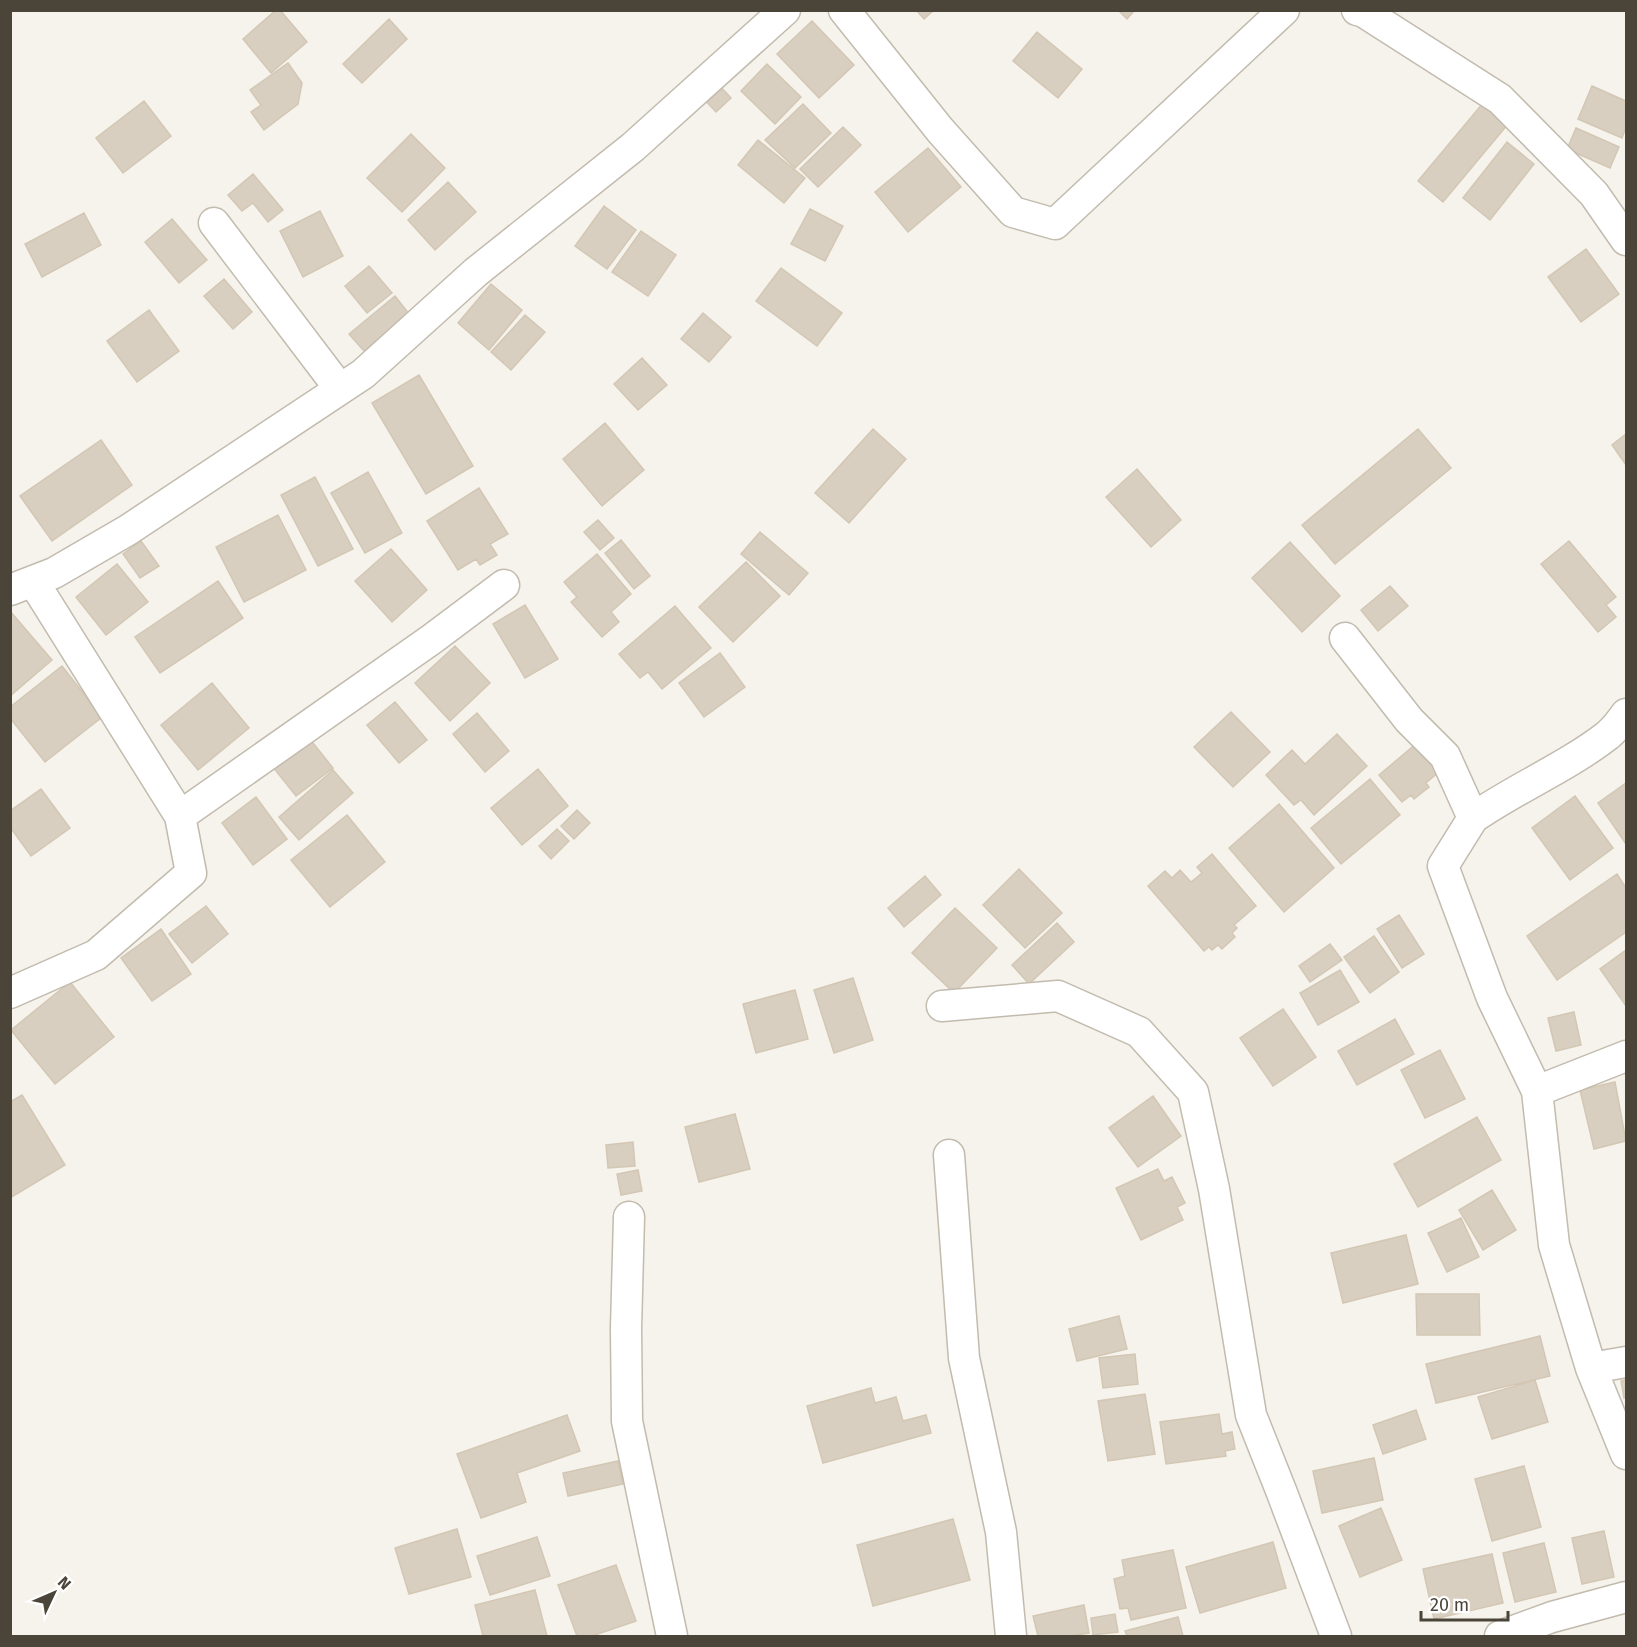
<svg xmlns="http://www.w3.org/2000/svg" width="1637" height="1647" font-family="'Fira Sans',sans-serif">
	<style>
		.building { fill: #d8cfc1; stroke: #d3c7b4; stroke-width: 1.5 }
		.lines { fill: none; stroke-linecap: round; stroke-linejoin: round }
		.minor-casing { stroke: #c2bbae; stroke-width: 33 }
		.minor { stroke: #fff; stroke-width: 30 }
	</style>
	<rect width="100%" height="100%" fill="#f6f3ec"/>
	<!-- building -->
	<path class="building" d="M 276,10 L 280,10 L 307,42 L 271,73 L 243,39 Z
		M 916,10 L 934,10 L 924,19 Z
		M 1118,10 L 1135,10 L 1127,19 Z
		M 389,19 L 407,39 L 362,83 L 343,64 Z
		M 812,21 L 854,65 L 819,98 L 777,54 Z
		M 1037,32 L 1082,69 L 1058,98 L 1013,61 Z
		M 288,63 L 302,83 L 298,104 L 264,130 L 251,112 L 261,105 L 250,90 Z
		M 767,64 L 801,97 L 775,124 L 741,91 Z
		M 716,82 L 731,98 L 716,112 L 701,96 Z
		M 1592,86 L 1626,101 L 1626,127 L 1622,138 L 1578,119 Z
		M 144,101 L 171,136 L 123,173 L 96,138 Z
		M 1483,103 L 1508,124 L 1443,202 L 1418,181 Z
		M 803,104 L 831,133 L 795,168 L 765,140 Z
		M 843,127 L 861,145 L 818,187 L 800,169 Z
		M 1576,128 L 1619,147 L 1610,168 L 1567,149 Z
		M 411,134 L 445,168 L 402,212 L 367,178 Z
		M 758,140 L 805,178 L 784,203 L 738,165 Z
		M 1507,142 L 1534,164 L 1490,220 L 1463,198 Z
		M 928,148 L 961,187 L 908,232 L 875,192 Z
		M 253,174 L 283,210 L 268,222 L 253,203 L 242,211 L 228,195 Z
		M 448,182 L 476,212 L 435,250 L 408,220 Z
		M 604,206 L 636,230 L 607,269 L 575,246 Z
		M 810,209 L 843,226 L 825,261 L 791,244 Z
		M 320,211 L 343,256 L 303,277 L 280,231 Z
		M 84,213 L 101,245 L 42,277 L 25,244 Z
		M 172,219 L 207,260 L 179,283 L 145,242 Z
		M 641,231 L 676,255 L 648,296 L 612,272 Z
		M 1586,249 L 1619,294 L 1581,322 L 1548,277 Z
		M 369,266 L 392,293 L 367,313 L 345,286 Z
		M 781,268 L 842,313 L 817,346 L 756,301 Z
		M 224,279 L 252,312 L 233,329 L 204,296 Z
		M 491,284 L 522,310 L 489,350 L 458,323 Z
		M 395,296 L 409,314 L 364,351 L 349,334 Z
		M 149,310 L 179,351 L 137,382 L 107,341 Z
		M 703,313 L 731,337 L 709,362 L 681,339 Z
		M 525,315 L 545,332 L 511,370 L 491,352 Z
		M 642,358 L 667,385 L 638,410 L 614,384 Z
		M 419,375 L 473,466 L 426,494 L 372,403 Z
		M 605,423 L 644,470 L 602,506 L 563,459 Z
		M 873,429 L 906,459 L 849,523 L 815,493 Z
		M 1418,429 L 1451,468 L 1335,564 L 1302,525 Z
		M 1626,434 L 1626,465 L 1612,445 Z
		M 101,440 L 132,485 L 52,541 L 20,496 Z
		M 1137,469 L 1181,520 L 1151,547 L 1106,497 Z
		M 368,472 L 402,533 L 365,553 L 331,493 Z
		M 315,477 L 353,549 L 318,566 L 281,495 Z
		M 479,488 L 508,534 L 490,544 L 497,555 L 480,565 L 476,559 L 458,570 L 427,521 Z
		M 278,515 L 306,570 L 244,602 L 216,547 Z
		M 598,520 L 614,538 L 600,550 L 584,532 Z
		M 760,532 L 808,573 L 789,595 L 741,554 Z
		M 621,540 L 650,576 L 634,589 L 605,553 Z
		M 141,541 L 159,566 L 140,578 L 123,554 Z
		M 1569,541 L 1616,597 L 1606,605 L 1616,617 L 1598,632 L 1541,564 Z
		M 1290,542 L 1340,596 L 1302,632 L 1252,578 Z
		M 391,549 L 427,590 L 392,622 L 355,581 Z
		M 597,554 L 631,594 L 611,612 L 619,622 L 602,637 L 571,602 L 577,597 L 564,582 Z
		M 746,562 L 780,596 L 733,642 L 699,607 Z
		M 117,564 L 148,602 L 106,635 L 76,597 Z
		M 218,581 L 243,618 L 160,673 L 135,637 Z
		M 1390,586 L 1408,606 L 1378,631 L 1361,610 Z
		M 525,605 L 558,659 L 525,678 L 493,624 Z
		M 675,606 L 711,648 L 662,689 L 648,672 L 640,678 L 619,654 Z
		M 10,611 L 52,660 L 10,696 Z
		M 455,646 L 490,683 L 450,721 L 415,683 Z
		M 720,653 L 745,687 L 704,717 L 679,683 Z
		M 62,666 L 102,717 L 45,762 L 10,718 L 10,707 Z
		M 212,683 L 249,728 L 198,770 L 161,725 Z
		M 395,702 L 427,740 L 399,763 L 367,725 Z
		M 1231,712 L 1270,752 L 1233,787 L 1194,747 Z
		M 477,713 L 509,751 L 485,772 L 453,734 Z
		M 1337,734 L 1367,766 L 1314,815 L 1301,800 L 1294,805 L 1266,775 L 1292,750 L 1305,764 Z
		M 309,738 L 333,768 L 296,796 L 272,766 Z
		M 1417,743 L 1440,771 L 1426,783 L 1429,787 L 1414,799 L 1411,795 L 1402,802 L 1379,775 Z
		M 538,769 L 568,806 L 522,845 L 491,808 Z
		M 333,770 L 353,793 L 299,840 L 279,817 Z
		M 1370,779 L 1400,815 L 1341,864 L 1311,828 Z
		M 1626,783 L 1626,844 L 1598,803 Z
		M 41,789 L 70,828 L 31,856 L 10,827 L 10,811 Z
		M 1575,796 L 1613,848 L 1570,880 L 1532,828 Z
		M 256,797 L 287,839 L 253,865 L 222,823 Z
		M 1279,804 L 1334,868 L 1284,912 L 1229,848 Z
		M 577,810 L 590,823 L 574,839 L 561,826 Z
		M 347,815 L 385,862 L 330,907 L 291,860 Z
		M 557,829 L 569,841 L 551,859 L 539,846 Z
		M 1212,854 L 1256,906 L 1234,925 L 1237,928 L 1232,933 L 1235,937 L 1222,949 L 1218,945 L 1212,950 L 1209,947 L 1204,951 L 1148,886 L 1165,871 L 1172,878 L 1180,870 L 1191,882 L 1202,873 L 1197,867 Z
		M 1019,869 L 1062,913 L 1025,948 L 983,905 Z
		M 1617,874 L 1626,888 L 1626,932 L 1557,980 L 1527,936 Z
		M 925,876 L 941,895 L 904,927 L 888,908 Z
		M 206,906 L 228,934 L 192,963 L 169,934 Z
		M 955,908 L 997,948 L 954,993 L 912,953 Z
		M 1399,915 L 1424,954 L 1402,968 L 1377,929 Z
		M 1057,923 L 1074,942 L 1029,984 L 1012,965 Z
		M 161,929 L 191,974 L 152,1001 L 121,958 Z
		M 1374,936 L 1399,972 L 1370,993 L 1344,957 Z
		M 1330,944 L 1342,960 L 1310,982 L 1299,966 Z
		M 1626,950 L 1626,1006 L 1600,969 Z
		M 1340,970 L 1359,1002 L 1318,1025 L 1300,993 Z
		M 853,978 L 873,1040 L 834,1053 L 814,990 Z
		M 70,982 L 114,1037 L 55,1084 L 11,1030 Z
		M 795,990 L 808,1039 L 756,1053 L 743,1004 Z
		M 1283,1009 L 1316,1057 L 1273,1086 L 1240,1038 Z
		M 1574,1012 L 1581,1045 L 1556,1051 L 1548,1018 Z
		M 1395,1019 L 1414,1054 L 1357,1085 L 1338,1051 Z
		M 1440,1050 L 1465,1099 L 1425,1118 L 1401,1070 Z
		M 1615,1082 L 1626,1141 L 1594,1149 L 1580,1090 Z
		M 22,1095 L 65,1165 L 10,1198 L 10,1102 Z
		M 1153,1096 L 1181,1136 L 1138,1167 L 1109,1128 Z
		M 735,1114 L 750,1169 L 699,1182 L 685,1127 Z
		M 1477,1117 L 1501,1160 L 1418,1207 L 1394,1164 Z
		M 633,1142 L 635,1166 L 608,1168 L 606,1145 Z
		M 1158,1169 L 1164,1181 L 1172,1177 L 1185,1203 L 1177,1207 L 1183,1220 L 1141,1240 L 1116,1188 Z
		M 638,1170 L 642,1191 L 621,1195 L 617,1174 Z
		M 1492,1190 L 1516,1230 L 1483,1250 L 1459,1210 Z
		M 1461,1218 L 1479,1257 L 1447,1272 L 1428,1233 Z
		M 1406,1235 L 1418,1284 L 1343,1303 L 1331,1253 Z
		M 1416,1294 L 1479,1294 L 1480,1335 L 1417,1335 Z
		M 1119,1316 L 1127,1349 L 1077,1361 L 1069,1329 Z
		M 1540,1336 L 1550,1376 L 1436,1403 L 1426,1364 Z
		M 1135,1354 L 1138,1384 L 1103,1388 L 1099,1358 Z
		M 1535,1380 L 1548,1422 L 1492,1439 L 1478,1397 Z
		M 1626,1380 L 1626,1398 L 1624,1398 L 1621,1381 Z
		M 871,1388 L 875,1403 L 896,1397 L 903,1421 L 926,1415 L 931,1433 L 823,1463 L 807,1406 Z
		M 1145,1394 L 1155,1454 L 1108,1461 L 1098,1401 Z
		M 1416,1410 L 1426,1439 L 1383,1454 L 1373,1425 Z
		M 1219,1414 L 1222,1434 L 1232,1432 L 1235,1449 L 1225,1451 L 1226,1456 L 1166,1464 L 1160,1422 Z
		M 567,1415 L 580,1451 L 517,1473 L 526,1502 L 481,1518 L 457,1454 Z
		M 1374,1458 L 1383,1500 L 1322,1513 L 1313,1471 Z
		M 618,1461 L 623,1484 L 568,1496 L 563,1473 Z
		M 1524,1466 L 1541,1527 L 1492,1541 L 1475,1479 Z
		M 1381,1508 L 1402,1560 L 1360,1577 L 1339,1526 Z
		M 953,1519 L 970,1580 L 873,1606 L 857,1545 Z
		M 457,1529 L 471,1577 L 409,1594 L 395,1548 Z
		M 1604,1531 L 1614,1577 L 1582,1584 L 1572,1538 Z
		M 537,1537 L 550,1576 L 490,1595 L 477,1556 Z
		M 1273,1542 L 1286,1588 L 1200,1613 L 1186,1567 Z
		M 1544,1543 L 1556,1592 L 1515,1602 L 1503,1553 Z
		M 1173,1550 L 1186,1608 L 1131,1620 L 1128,1608 L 1120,1609 L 1114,1579 L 1125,1576 L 1122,1560 Z
		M 1492,1554 L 1503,1603 L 1434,1619 L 1423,1569 Z
		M 616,1565 L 636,1621 L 592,1636 L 577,1636 L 558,1585 Z
		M 535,1590 L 547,1636 L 483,1636 L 475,1605 Z
		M 1084,1605 L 1089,1633 L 1069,1636 L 1038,1636 L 1033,1616 Z
		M 1115,1614 L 1118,1632 L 1093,1635 L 1091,1618 Z
		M 1178,1617 L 1183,1636 L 1127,1636 L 1125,1631 Z"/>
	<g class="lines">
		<!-- minor casing -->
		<g class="minor-casing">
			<path id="minor" d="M 844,10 L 940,130 L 1013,212 L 1055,224 L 1284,10
				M 1357,10 L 1364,12 L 1500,99 L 1594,194 L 1626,240
				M 214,223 L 340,389
				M 10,590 L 54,573 L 128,530 L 363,374 L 476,272 L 633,147 L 785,10
				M 1345,638 L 1409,720 L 1445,756 L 1473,818 L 1443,866 L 1492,998 L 1537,1091 L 1554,1245 L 1591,1368 L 1626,1454
				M 180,816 L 432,639 L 504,585
				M 1473,818 C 1516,788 1567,767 1608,735 C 1615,729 1621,721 1626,714
				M 10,993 L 96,955 L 191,873 L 180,816 L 33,581
				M 942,1006 L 1058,996 L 1139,1032 L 1193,1092 L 1214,1189 L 1251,1415 L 1282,1493 L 1336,1636
				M 1537,1091 L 1626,1056
				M 949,1155 L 964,1358 L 1001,1532 L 1011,1636
				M 629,1217 L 626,1328 L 627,1421 L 672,1636
				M 1591,1368 L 1626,1362
				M 1500,1636 L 1552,1617 L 1626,1597"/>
		</g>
		<!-- minor -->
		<use href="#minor" class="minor"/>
	</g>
	<!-- border -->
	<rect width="1637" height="1647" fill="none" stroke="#4b4439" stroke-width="24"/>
	<!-- north arrow -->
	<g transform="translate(54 1593) rotate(46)" stroke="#ffffff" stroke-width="4.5" paint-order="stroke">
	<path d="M0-4.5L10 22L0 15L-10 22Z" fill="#4b4439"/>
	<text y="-9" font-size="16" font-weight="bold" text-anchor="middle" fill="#4b4439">N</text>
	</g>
	<!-- scale -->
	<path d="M1421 1611v9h87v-9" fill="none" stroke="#4b4439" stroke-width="3"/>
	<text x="1430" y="1611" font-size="18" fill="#4b4439" stroke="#ffffff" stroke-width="4.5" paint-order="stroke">20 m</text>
</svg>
